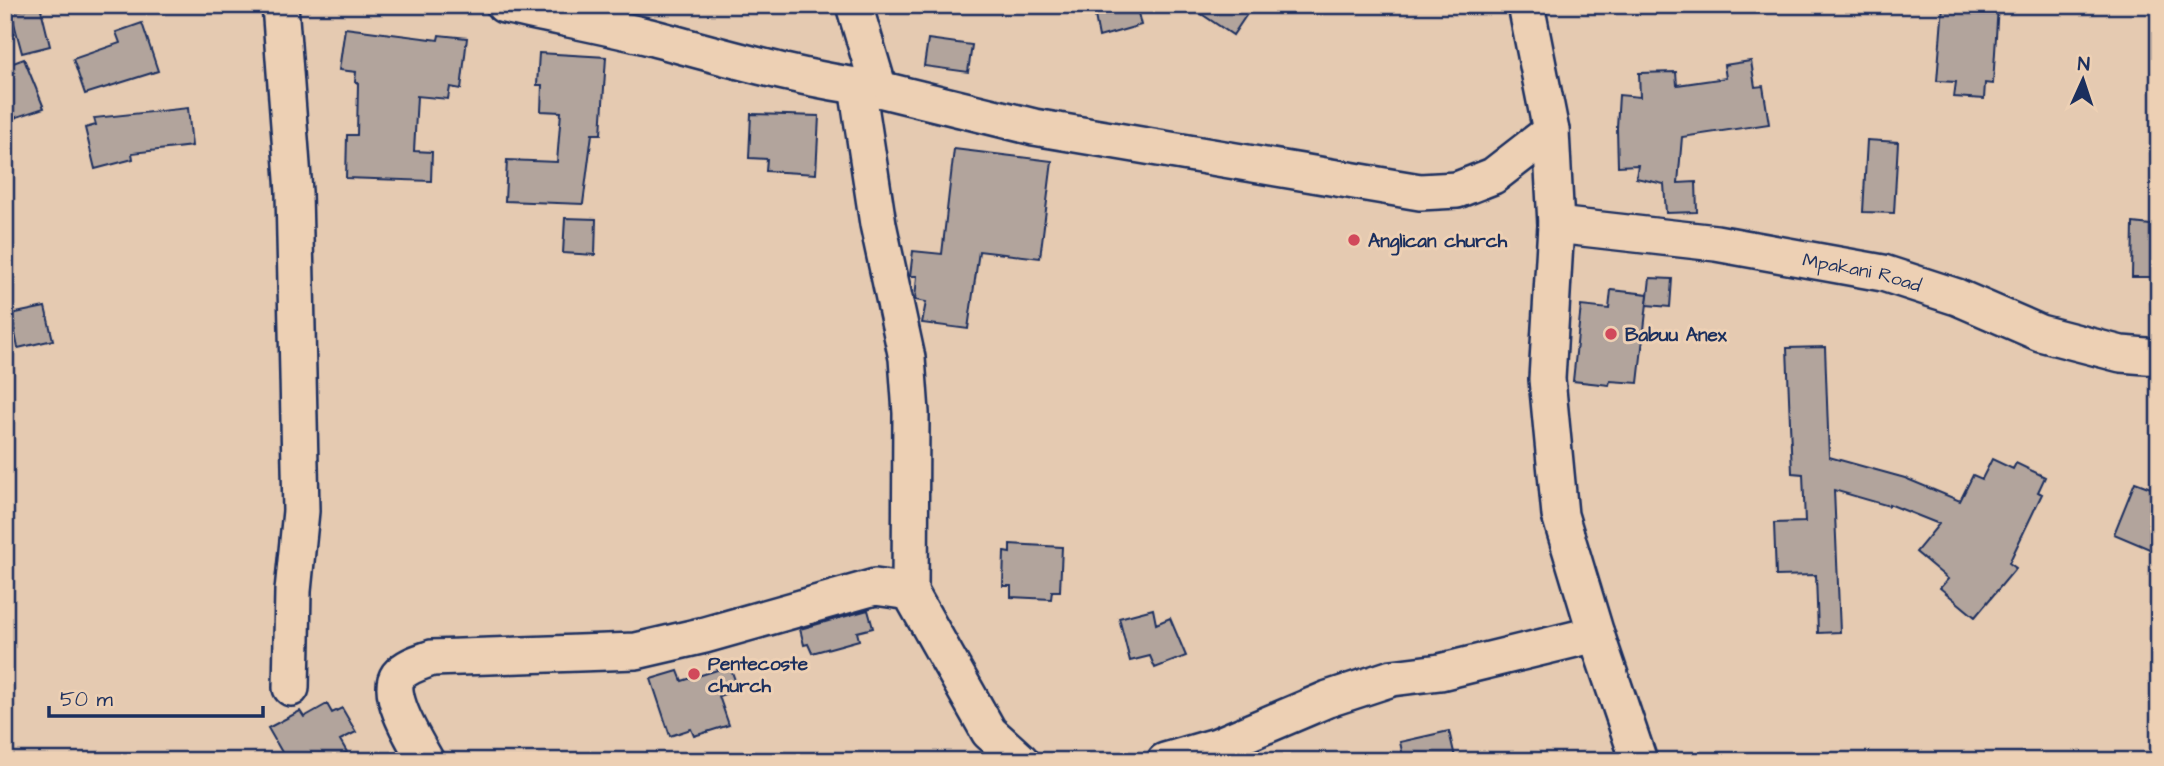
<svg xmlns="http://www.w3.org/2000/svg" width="2164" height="766" font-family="'Architects Daughter',sans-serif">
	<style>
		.building { fill: #b2a49c; stroke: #1b2f5e; stroke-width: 2 }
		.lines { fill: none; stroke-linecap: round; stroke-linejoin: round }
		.minor-casing { stroke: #1b2f5e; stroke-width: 40 }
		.minor { stroke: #edd0b4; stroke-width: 35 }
		.poi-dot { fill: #d1495b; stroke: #edd0b4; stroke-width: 2.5 }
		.labels { text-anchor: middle; stroke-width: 6; stroke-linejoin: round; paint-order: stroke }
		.poi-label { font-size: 19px; font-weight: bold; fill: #1b2f5e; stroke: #edd0b4; text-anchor: start }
		.street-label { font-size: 19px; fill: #1b2f5e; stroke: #edd0b4 }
	</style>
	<rect width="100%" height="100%" fill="#e5cab1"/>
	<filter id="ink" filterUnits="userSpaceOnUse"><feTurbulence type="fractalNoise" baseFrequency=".0143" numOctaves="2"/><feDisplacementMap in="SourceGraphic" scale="14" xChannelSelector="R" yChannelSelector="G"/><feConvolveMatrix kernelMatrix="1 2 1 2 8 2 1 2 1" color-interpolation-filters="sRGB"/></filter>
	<g filter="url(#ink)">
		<!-- building -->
		<path class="building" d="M 40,5 L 50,46 L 22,53 L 11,12 Z
			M 1093,5 L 1136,5 L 1141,25 L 1099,37 Z
			M 1188,5 L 1253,5 L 1233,35 Z
			M 1943,5 L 1998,5 L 1993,84 L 1985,83 L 1984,99 L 1954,97 L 1956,82 L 1937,81 Z
			M 142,23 L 158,71 L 85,94 L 73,59 L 120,43 L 116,32 Z
			M 345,28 L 438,40 L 439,35 L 467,38 L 461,89 L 450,87 L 448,99 L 417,96 L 414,151 L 432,152 L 431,181 L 346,178 L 347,135 L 357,135 L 358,83 L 355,82 L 356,72 L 339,70 Z
			M 928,39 L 972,45 L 968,72 L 924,66 Z
			M 539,53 L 606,57 L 601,134 L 592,134 L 583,204 L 505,201 L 507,160 L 557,162 L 561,112 L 541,111 L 542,85 L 537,85 Z
			M 24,59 L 44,108 L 5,121 L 5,66 Z
			M 1751,61 L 1755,87 L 1763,86 L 1769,124 L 1682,137 L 1678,183 L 1696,182 L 1697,212 L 1666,213 L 1664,184 L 1636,178 L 1638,165 L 1618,166 L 1617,128 L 1619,95 L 1640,97 L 1639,73 L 1676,72 L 1677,85 L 1726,78 L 1724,65 Z
			M 188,108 L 192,146 L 132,153 L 133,159 L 95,169 L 85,128 L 96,125 L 94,118 Z
			M 751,114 L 819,116 L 816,174 L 766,171 L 767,159 L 749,158 Z
			M 1867,140 L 1898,142 L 1894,213 L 1863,212 Z
			M 954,149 L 1052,161 L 1040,258 L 979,251 L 968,329 L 922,323 L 926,302 L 915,300 L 917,276 L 910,276 L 913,251 L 942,254 Z
			M 565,218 L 596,219 L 595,255 L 563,253 Z
			M 2133,223 L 2159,226 L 2159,277 L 2132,277 Z
			M 1650,278 L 1672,279 L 1670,307 L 1647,305 Z
			M 1611,290 L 1648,294 L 1638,383 L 1610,381 L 1609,385 L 1573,381 L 1581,306 L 1609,309 Z
			M 45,307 L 53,340 L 18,348 L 11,314 Z
			M 1825,347 L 1829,457 L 1905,478 L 1960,501 L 1973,475 L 1982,479 L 1992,459 L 2013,469 L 2016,463 L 2045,477 L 2038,492 L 2042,494 L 2009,563 L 2016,568 L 1975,617 L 1940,588 L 1948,579 L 1916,552 L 1939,524 L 1889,504 L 1889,506 L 1834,490 L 1840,632 L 1818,633 L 1816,575 L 1776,576 L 1774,523 L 1805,522 L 1803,474 L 1792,473 L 1787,348 Z
			M 2135,482 L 2159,491 L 2159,553 L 2114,534 Z
			M 1010,544 L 1062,547 L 1060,591 L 1052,591 L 1051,599 L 1011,597 L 1011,586 L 1003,586 L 1004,552 L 1010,553 Z
			M 1153,609 L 1156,624 L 1170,618 L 1186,656 L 1155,668 L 1150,656 L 1130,661 L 1119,618 Z
			M 868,610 L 873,628 L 857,632 L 859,640 L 812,653 L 808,644 L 804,645 L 800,629 Z
			M 730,666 L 738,689 L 719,696 L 729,725 L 694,736 L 691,729 L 670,736 L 651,679 L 678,671 L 682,681 Z
			M 327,704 L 332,713 L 342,708 L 356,732 L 340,740 L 347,752 L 331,761 L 287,761 L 268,728 L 300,711 L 304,717 Z
			M 1449,731 L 1455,757 L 1441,761 L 1404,761 L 1400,742 Z"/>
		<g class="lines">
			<!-- minor casing -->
			<g class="minor-casing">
				<g id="minor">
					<path d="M 280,5 L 294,192 L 301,511 L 293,591 L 291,688"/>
					<path d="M 504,5 C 552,16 601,25 650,37 C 725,57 802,80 879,89 L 1034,127 L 1420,192 L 1457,190 L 1493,176 L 1551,131"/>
					<path d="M 854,5 L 879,89"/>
					<path d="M 1526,5 L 1551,131 L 1556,225 L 1547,379 L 1560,515 L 1596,634 L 1639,761"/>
					<path d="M 857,86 L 878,224 L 907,358 L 911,413 L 910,592"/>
					<path id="s1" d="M 1556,225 L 1716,243 L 1883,273 L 1957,297 L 2040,333 L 2121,354 L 2159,357"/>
					<path d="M 426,761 C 416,743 385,694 398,676 C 406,666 421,662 432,658 L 636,651 L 705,635 L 875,587 L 910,592 L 989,732 L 1021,761"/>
					<path d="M 1165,761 L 1217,746 L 1328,699 L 1392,678 L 1440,672 L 1596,634"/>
				</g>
			</g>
			<!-- minor -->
			<use href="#minor" class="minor"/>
		</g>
	</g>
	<!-- markers -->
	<g class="poi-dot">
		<circle cx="1354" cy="240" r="7"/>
		<circle cx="1611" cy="334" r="7"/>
		<circle cx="694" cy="674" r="7"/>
	</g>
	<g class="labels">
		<!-- poi labels -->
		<g class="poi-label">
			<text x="1368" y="247">Anglican church</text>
			<text x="1625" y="341">Babuu Anex</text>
			<text x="708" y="670">Pentecoste<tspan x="708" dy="22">church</tspan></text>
		</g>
		<!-- street labels -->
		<g class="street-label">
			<text dy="7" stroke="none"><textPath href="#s1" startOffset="310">Mpakani Road</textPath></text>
		</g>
	</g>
	<!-- margin -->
	<rect width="2164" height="766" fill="none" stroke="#edd0b4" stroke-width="28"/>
	<rect x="14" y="14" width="2136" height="738" fill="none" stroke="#1b2f5e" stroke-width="2.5" filter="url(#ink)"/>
	<!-- north arrow -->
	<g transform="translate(2083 80) rotate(3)" stroke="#edd0b4" stroke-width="5" paint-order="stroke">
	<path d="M0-5L12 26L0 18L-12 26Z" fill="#1b2f5e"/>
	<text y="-10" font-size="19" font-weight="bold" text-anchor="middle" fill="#1b2f5e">N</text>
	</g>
	<!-- scale -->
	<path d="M49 706v10h214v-10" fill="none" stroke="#1b2f5e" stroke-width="3.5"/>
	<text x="60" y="706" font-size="21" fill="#1b2f5e" stroke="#edd0b4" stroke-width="5" paint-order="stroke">50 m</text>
</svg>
